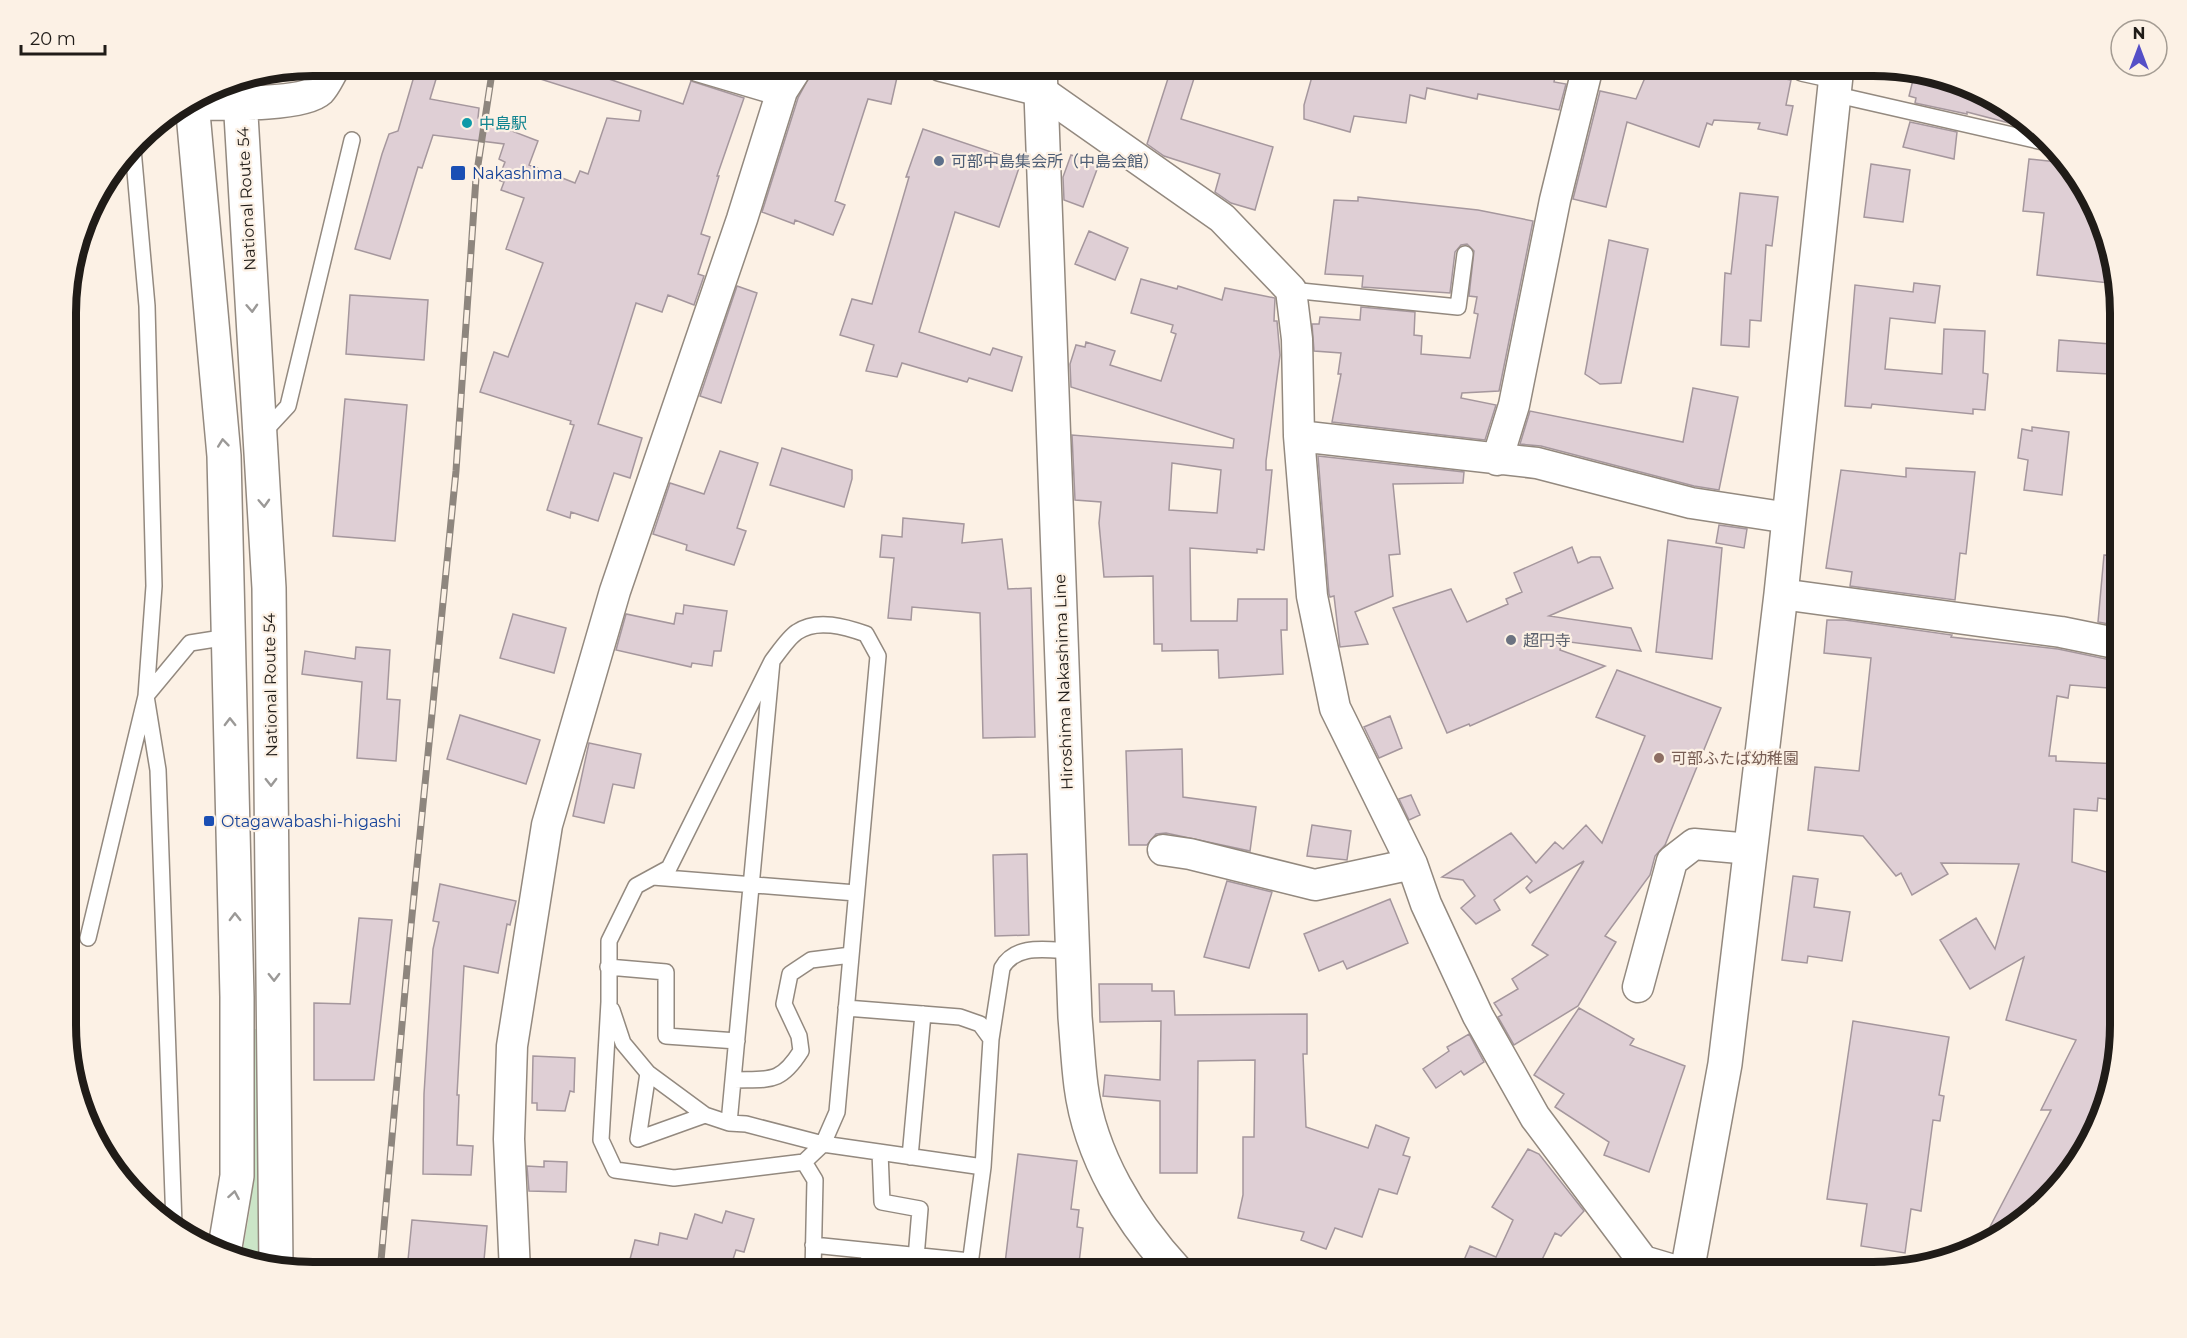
<svg xmlns="http://www.w3.org/2000/svg" width="2187" height="1338" font-family="Montserrat,'Noto Sans JP',sans-serif">
	<style>
		.green { fill: #cbe5c7 }
		.building { fill: #dfcfd5; stroke: #a5979d; stroke-width: 1.5; fill-rule: evenodd }
		.lines { fill: none; stroke-linecap: round; stroke-linejoin: round }
		.lane-casing { stroke: #93897f; stroke-width: 18 }
		.street-casing { stroke: #93897f; stroke-width: 33 }
		.secondary-casing { stroke: #93897f; stroke-width: 36 }
		.primary-casing { stroke: #93897f; stroke-width: 36 }
		.highway-casing { stroke: #93897f; stroke-width: 36 }
		.lane { stroke: #fff; stroke-width: 15 }
		.street { stroke: #fff; stroke-width: 30 }
		.secondary { stroke: #fff; stroke-width: 33 }
		.primary { stroke: #fff; stroke-width: 33 }
		.highway { stroke: #fff; stroke-width: 33 }
		.rail-casing { stroke: #8e867e; stroke-width: 7 }
		.rail { stroke: #fcf1e5; stroke-width: 4.5; stroke-dasharray: 14; stroke-linecap: butt }
		.oneway { stroke: #9b9997 }
		.culture-dot { fill: #0f9aa8; stroke: #fcf1e5; stroke-width: 2 }
		.service-dot { fill: #5c6f8a; stroke: #fcf1e5; stroke-width: 2 }
		.transit-dot { fill: #1a4fb4; stroke: #fcf1e5; stroke-width: 2 }
		.worship-dot { fill: #6b7280; stroke: #fcf1e5; stroke-width: 2 }
		.education-dot { fill: #8d6e63; stroke: #fcf1e5; stroke-width: 2 }
		.labels { text-anchor: middle; stroke-width: 4.5; stroke-linejoin: round; paint-order: stroke }
		.culture-label { font-size: 16px; fill: #0d838f; stroke: #fcf1e5; text-anchor: start }
		.service-label { font-size: 16px; fill: #4e5e75; stroke: #fcf1e5; text-anchor: start }
		.transit-label { font-size: 16px; fill: #164399; stroke: #fcf1e5; text-anchor: start }
		.street-label { font-size: 16px; fill: #201c18; stroke: #fcf1e5 }
		.worship-label { font-size: 16px; fill: #5b616d; stroke: #fcf1e5; text-anchor: start }
		.education-label { font-size: 16px; fill: #785e54; stroke: #fcf1e5; text-anchor: start }
		.rim { fill: none; stroke: #201c18; stroke-width: 8 }
	</style>
	<rect width="100%" height="100%" fill="#fcf1e5"/>
	<!-- green -->
	<path class="green" d="M 254,1029 L 262,1029 L 259,1265 L 241,1260 L 250,1209 Z"/>
	<!-- building -->
	<path class="building" d="M 417,66 L 440,66 L 430,99 L 479,108 L 478,118 L 538,141 L 529,165 L 575,183 L 580,171 L 588,174 L 607,118 L 639,121 L 641,111 L 515,71 L 515,66 L 593,66 L 591,73 L 683,104 L 691,81 L 744,98 L 717,176 L 719,176 L 701,234 L 710,237 L 698,274 L 704,276 L 694,305 L 668,295 L 662,312 L 636,303 L 598,424 L 642,438 L 630,478 L 614,473 L 598,521 L 571,512 L 570,518 L 547,510 L 574,425 L 570,424 L 571,421 L 480,392 L 494,352 L 508,357 L 543,263 L 506,249 L 524,198 L 501,190 L 504,182 L 498,180 L 505,162 L 499,159 L 504,144 L 433,135 L 422,168 L 418,167 L 390,259 L 355,249 L 382,154 L 389,134 L 398,131 Z
		M 815,66 L 869,66 L 898,73 L 891,104 L 868,99 L 835,201 L 845,205 L 833,235 L 795,220 L 794,224 L 762,212 L 798,98 Z
		M 1172,66 L 1198,66 L 1181,119 L 1273,147 L 1255,210 L 1231,203 L 1215,192 L 1220,174 L 1164,156 L 1147,144 Z
		M 1315,66 L 1341,66 L 1373,75 L 1375,66 L 1421,73 L 1423,66 L 1557,66 L 1554,82 L 1566,84 L 1559,110 L 1478,94 L 1477,99 L 1427,88 L 1425,99 L 1410,95 L 1406,123 L 1354,116 L 1350,132 L 1304,119 L 1304,105 Z
		M 1650,66 L 1726,66 L 1743,72 L 1791,80 L 1786,105 L 1793,106 L 1787,135 L 1758,129 L 1760,123 L 1714,120 L 1712,125 L 1707,123 L 1699,147 L 1627,122 L 1606,207 L 1573,199 L 1600,91 L 1636,99 Z
		M 1915,72 L 1938,75 L 1998,99 L 2033,126 L 2032,129 L 1967,112 L 1967,114 L 1915,103 L 1916,98 L 1909,96 Z
		M 1910,122 L 1957,132 L 1954,159 L 1903,147 Z
		M 923,129 L 1021,162 L 999,227 L 955,212 L 919,332 L 990,355 L 993,348 L 1022,357 L 1012,391 L 969,378 L 967,382 L 902,363 L 897,377 L 866,371 L 874,345 L 840,335 L 852,299 L 872,304 L 909,177 L 906,177 Z
		M 1071,155 L 1099,164 L 1083,207 L 1064,200 L 1063,177 Z
		M 2029,159 L 2067,163 L 2088,189 L 2111,266 L 2109,283 L 2037,275 L 2044,213 L 2023,211 Z
		M 1871,164 L 1910,170 L 1903,222 L 1864,217 Z
		M 1740,193 L 1778,197 L 1772,246 L 1766,245 L 1761,321 L 1750,320 L 1749,347 L 1721,345 L 1725,273 L 1731,274 Z
		M 1358,197 L 1478,210 L 1533,221 L 1499,391 L 1462,393 L 1461,398 L 1496,405 L 1485,440 L 1332,422 L 1341,374 L 1338,374 L 1341,353 L 1314,351 L 1312,324 L 1319,324 L 1320,317 L 1360,320 L 1361,307 L 1415,312 L 1414,335 L 1422,336 L 1421,354 L 1470,358 L 1478,314 L 1474,313 L 1477,297 L 1469,296 L 1474,251 L 1467,244 L 1461,245 L 1455,252 L 1450,293 L 1362,287 L 1363,276 L 1325,274 L 1334,200 L 1358,201 Z
		M 1089,231 L 1128,248 L 1115,280 L 1075,264 Z
		M 1609,240 L 1648,249 L 1621,383 L 1600,384 L 1585,374 Z
		M 1141,279 L 1177,289 L 1178,286 L 1222,300 L 1225,288 L 1275,298 L 1274,321 L 1277,321 L 1280,355 L 1266,461 L 1266,470 L 1272,470 L 1264,550 L 1257,549 L 1257,553 L 1190,548 L 1191,621 L 1237,621 L 1238,599 L 1287,599 L 1287,630 L 1281,630 L 1283,674 L 1219,678 L 1218,650 L 1162,651 L 1162,644 L 1154,644 L 1153,576 L 1104,577 L 1099,523 L 1101,502 L 1075,500 L 1072,435 L 1233,448 L 1234,439 L 1071,387 L 1070,364 L 1076,345 L 1085,347 L 1086,342 L 1115,351 L 1110,365 L 1161,381 L 1176,334 L 1171,332 L 1173,325 L 1131,313 ZM 1172,463 L 1221,470 L 1217,513 L 1169,510 Z
		M 1914,283 L 1940,286 L 1935,323 L 1890,318 L 1885,369 L 1942,374 L 1944,329 L 1985,331 L 1983,373 L 1988,374 L 1985,410 L 1973,409 L 1973,414 L 1872,404 L 1871,408 L 1845,406 L 1855,285 L 1913,292 Z
		M 737,286 L 757,293 L 721,403 L 700,396 Z
		M 350,295 L 428,300 L 424,360 L 346,354 Z
		M 2059,340 L 2111,344 L 2109,374 L 2057,371 Z
		M 1693,388 L 1738,397 L 1719,490 L 1694,486 L 1541,446 L 1520,444 L 1530,411 L 1683,442 Z
		M 345,399 L 407,405 L 395,541 L 333,536 Z
		M 2032,427 L 2069,432 L 2062,495 L 2024,490 L 2028,460 L 2018,458 L 2022,429 L 2032,431 Z
		M 782,448 L 852,470 L 852,479 L 844,507 L 770,485 Z
		M 720,451 L 758,463 L 737,528 L 746,531 L 734,565 L 686,550 L 687,545 L 653,534 L 670,483 L 704,494 Z
		M 1318,456 L 1464,472 L 1463,483 L 1393,484 L 1400,554 L 1389,555 L 1393,596 L 1355,612 L 1368,644 L 1340,647 L 1334,596 L 1330,597 L 1329,594 Z
		M 1906,468 L 1975,472 L 1966,554 L 1960,553 L 1955,600 L 1850,586 L 1852,572 L 1826,568 L 1841,470 L 1906,477 Z
		M 903,518 L 964,524 L 962,543 L 1002,539 L 1008,589 L 1031,588 L 1035,737 L 983,738 L 980,613 L 912,607 L 911,620 L 888,618 L 894,558 L 880,557 L 882,535 L 902,537 Z
		M 1719,525 L 1747,529 L 1744,548 L 1716,543 Z
		M 1668,540 L 1722,548 L 1712,659 L 1656,652 Z
		M 1572,547 L 1578,563 L 1591,557 L 1600,557 L 1613,588 L 1549,616 L 1631,628 L 1641,651 L 1562,641 L 1560,650 L 1605,666 L 1470,726 L 1469,724 L 1447,733 L 1393,608 L 1451,589 L 1467,622 L 1508,604 L 1506,599 L 1522,592 L 1514,573 Z
		M 2104,555 L 2120,556 L 2120,626 L 2098,622 Z
		M 684,605 L 727,611 L 721,651 L 714,651 L 712,666 L 692,663 L 691,667 L 616,650 L 626,614 L 674,624 L 676,613 L 683,614 Z
		M 513,614 L 566,628 L 554,673 L 500,658 Z
		M 1827,620 L 1845,620 L 1952,635 L 1951,637 L 2058,649 L 2111,660 L 2108,688 L 2070,685 L 2068,698 L 2057,696 L 2049,756 L 2056,756 L 2056,761 L 2120,764 L 2120,801 L 2098,798 L 2097,811 L 2074,809 L 2072,862 L 2120,876 L 2120,1040 L 2088,1149 L 2048,1200 L 1998,1239 L 1981,1244 L 2051,1110 L 2041,1110 L 2076,1040 L 2006,1020 L 2024,957 L 1970,989 L 1940,940 L 1976,918 L 1995,949 L 2019,864 L 1941,863 L 1948,874 L 1912,895 L 1901,873 L 1896,876 L 1863,836 L 1808,830 L 1815,767 L 1859,771 L 1871,658 L 1824,653 Z
		M 356,647 L 390,650 L 387,699 L 400,700 L 396,761 L 357,758 L 362,682 L 302,674 L 305,651 L 355,659 Z
		M 1617,670 L 1721,708 L 1665,845 L 1655,856 L 1650,875 L 1605,936 L 1616,942 L 1578,1006 L 1514,1045 L 1498,1017 L 1502,1015 L 1494,1003 L 1518,989 L 1512,979 L 1548,955 L 1532,945 L 1584,861 L 1530,893 L 1526,888 L 1532,881 L 1527,876 L 1494,900 L 1500,910 L 1476,924 L 1461,908 L 1475,896 L 1463,880 L 1442,877 L 1511,833 L 1536,863 L 1555,842 L 1563,849 L 1586,825 L 1602,843 L 1645,736 L 1596,717 Z
		M 460,715 L 540,740 L 526,784 L 447,759 Z
		M 1390,716 L 1402,748 L 1379,758 L 1364,727 Z
		M 589,743 L 641,754 L 634,788 L 613,784 L 604,823 L 573,816 Z
		M 1182,749 L 1183,797 L 1256,807 L 1250,851 L 1166,833 L 1156,834 L 1147,845 L 1129,845 L 1126,751 Z
		M 1411,795 L 1420,815 L 1409,820 L 1399,799 Z
		M 1312,825 L 1351,831 L 1347,860 L 1307,856 Z
		M 1027,854 L 1029,935 L 995,936 L 993,855 Z
		M 1793,876 L 1818,879 L 1814,907 L 1850,912 L 1842,961 L 1808,956 L 1807,963 L 1782,960 Z
		M 1227,881 L 1272,892 L 1249,968 L 1204,957 Z
		M 440,884 L 516,901 L 510,925 L 507,924 L 498,973 L 464,966 L 457,1095 L 459,1095 L 457,1145 L 473,1146 L 471,1175 L 423,1174 L 424,1094 L 433,949 L 439,922 L 433,921 Z
		M 1390,899 L 1408,943 L 1347,969 L 1343,961 L 1319,971 L 1304,934 Z
		M 359,918 L 392,920 L 374,1080 L 314,1080 L 314,1003 L 350,1004 Z
		M 1099,984 L 1152,984 L 1152,991 L 1174,991 L 1175,1015 L 1307,1014 L 1307,1054 L 1303,1054 L 1306,1127 L 1368,1148 L 1376,1125 L 1409,1138 L 1403,1155 L 1410,1157 L 1397,1194 L 1379,1189 L 1362,1237 L 1335,1228 L 1326,1249 L 1301,1240 L 1304,1232 L 1238,1218 L 1243,1195 L 1243,1137 L 1254,1137 L 1255,1060 L 1198,1061 L 1197,1173 L 1160,1173 L 1160,1101 L 1103,1096 L 1105,1075 L 1160,1080 L 1161,1021 L 1100,1022 Z
		M 1579,1008 L 1634,1039 L 1630,1045 L 1685,1066 L 1649,1172 L 1604,1155 L 1609,1142 L 1555,1107 L 1564,1094 L 1534,1075 Z
		M 1853,1021 L 1949,1037 L 1939,1095 L 1944,1096 L 1940,1121 L 1933,1120 L 1921,1211 L 1911,1209 L 1905,1253 L 1861,1246 L 1867,1204 L 1827,1199 Z
		M 1469,1034 L 1484,1062 L 1464,1075 L 1461,1071 L 1436,1088 L 1423,1069 L 1449,1051 L 1447,1047 Z
		M 533,1056 L 575,1058 L 574,1092 L 570,1091 L 565,1111 L 537,1110 L 537,1103 L 532,1103 Z
		M 1528,1149 L 1539,1154 L 1584,1211 L 1561,1236 L 1555,1233 L 1536,1272 L 1459,1272 L 1470,1246 L 1496,1257 L 1513,1220 L 1492,1207 Z
		M 1018,1154 L 1077,1161 L 1071,1209 L 1079,1210 L 1077,1227 L 1083,1228 L 1078,1272 L 1004,1272 Z
		M 544,1161 L 567,1162 L 566,1192 L 529,1191 L 527,1166 L 544,1167 Z
		M 726,1211 L 754,1219 L 744,1252 L 736,1250 L 729,1272 L 649,1272 L 628,1267 L 635,1240 L 658,1245 L 660,1233 L 687,1239 L 695,1214 L 722,1223 Z
		M 412,1220 L 487,1226 L 483,1272 L 442,1272 L 442,1263 L 408,1260 Z"/>
	<g class="lines">
		<!-- lane casing -->
		<g class="lane-casing">
			<path id="lane" d="M 1833,94 L 2052,144
				M 1291,290 L 1458,307 L 1465,254
				M 262,434 L 288,406 L 352,140
				M 653,877 L 856,893
				M 88,938 L 146,696 L 154,586 L 147,306 L 133,149
				M 608,967 L 666,972 L 666,1036 L 737,1041
				M 846,1008 L 960,1017 L 980,1024 L 991,1039 L 983,1167 L 969,1272
				M 612,1010 L 623,1043 L 648,1073 L 705,1115 L 729,1123 L 746,1124 L 823,1144 L 983,1167
				M 991,1039 L 1002,968 C 1016,943 1047,950 1073,951
				M 648,1073 L 638,1139 L 705,1115
				M 734,1080 C 770,1079 780,1084 801,1051 L 799,1036 L 784,1004 L 790,974 L 811,960 L 851,955
				M 729,1123 L 772,661 C 779,652 788,638 797,632 C 817,618 846,627 866,634 L 878,656 L 837,1112 L 823,1144 L 804,1162 L 674,1178 L 615,1170 L 601,1140 L 609,1002 L 609,941 L 636,886 L 669,868 L 772,661
				M 880,1152 L 882,1202 L 920,1209 L 916,1258
				M 910,1157 L 923,1014
				M 804,1162 L 815,1180 L 813,1272
				M 174,1225 L 158,770 L 146,696 L 190,643 L 228,637
				M 813,1245 L 970,1261
				M 868,1272 L 869,1252"/>
		</g>
		<!-- street casing -->
		<g class="street-casing">
			<path id="street" d="M 698,66 L 782,91
				M 941,66 L 1041,91 L 1222,218 L 1291,290 L 1297,339 L 1299,436 L 1312,596 L 1335,708 L 1412,864 L 1426,904 L 1478,1016 L 1535,1117 L 1643,1261 L 1680,1272
				M 1804,66 L 1836,73
				M 1299,436 L 1537,463 L 1691,503 L 1789,518
				M 1497,460 L 1514,405 L 1555,200 L 1588,66
				M 1781,594 L 2061,632 L 2120,644
				M 1163,850 L 1190,854 L 1315,885 L 1412,864
				M 1638,987 L 1672,861 L 1694,844 L 1751,849
				M 515,1272 L 509,1139 L 512,1046 L 547,825 L 615,591 L 742,219 L 782,91 L 798,66"/>
		</g>
		<!-- secondary casing -->
		<g class="secondary-casing">
			<path id="secondary" d="M 1687,1272 L 1725,1064 L 1781,594 L 1837,66"/>
		</g>
		<!-- primary casing -->
		<g class="primary-casing">
			<path id="primary" d="M 1040,66 L 1075,1017 C 1077,1040 1078,1063 1081,1086 C 1090,1156 1130,1221 1177,1272"/>
		</g>
		<!-- highway casing -->
		<g class="highway-casing">
			<path id="highway" d="M 239,81 L 269,588 L 276,1267
				M 192,102 L 224,456 L 237,997 L 237,1176 L 224,1253
				M 192,103 C 217,103 302,106 319,90 C 325,84 329,73 334,66"/>
		</g>
		<!-- lane -->
		<use href="#lane" class="lane"/>
		<!-- street -->
		<use href="#street" class="street"/>
		<!-- secondary -->
		<use href="#secondary" class="secondary"/>
		<!-- primary -->
		<use href="#primary" class="primary"/>
		<!-- highway -->
		<use href="#highway" class="highway"/>
		<!-- rail casing -->
		<g class="rail-casing">
			<path id="rail" d="M 380,1272 L 409,946 L 456,471 L 476,178 L 493,66"/>
		</g>
		<!-- rail -->
		<use href="#rail" class="rail"/>
	</g>
	<!-- one-way arrows -->
	<defs><path id="oneway-chevron" d="M-2-3.5L2.5 0L-2 3.5" fill="none" stroke-width="1.6" stroke-linecap="round" stroke-linejoin="round" transform="scale(1.5)"/></defs>
	<g class="oneway">
		<use href="#oneway-chevron" transform="translate(252 308) rotate(87)"/>
		<use href="#oneway-chevron" transform="translate(223 443) rotate(-96)"/>
		<use href="#oneway-chevron" transform="translate(264 503) rotate(87)"/>
		<use href="#oneway-chevron" transform="translate(230 722) rotate(-91)"/>
		<use href="#oneway-chevron" transform="translate(271 782) rotate(89)"/>
		<use href="#oneway-chevron" transform="translate(235 917) rotate(-91)"/>
		<use href="#oneway-chevron" transform="translate(274 977) rotate(89)"/>
		<use href="#oneway-chevron" transform="translate(234 1195) rotate(-80)"/>
	</g>
	<!-- markers -->
	<circle class="culture-dot" cx="467" cy="123" r="6"/>
	<circle class="service-dot" cx="939" cy="161" r="6"/>
	<g class="transit-dot">
		<rect x="450" y="165" width="16" height="16" rx="3"/>
		<rect x="203" y="815" width="12" height="12" rx="3"/>
	</g>
	<circle class="worship-dot" cx="1511" cy="640" r="6"/>
	<circle class="education-dot" cx="1659" cy="758" r="6"/>
	<g class="labels">
		<!-- culture labels -->
		<g class="culture-label">
			<text x="479" y="129">中島駅</text>
		</g>
		<!-- service labels -->
		<g class="service-label">
			<text x="951" y="167">可部中島集会所（中島会館）</text>
		</g>
		<!-- transit labels -->
		<g class="transit-label">
			<text x="472" y="179">Nakashima</text>
			<text x="221" y="827">Otagawabashi-higashi</text>
		</g>
		<!-- street labels -->
		<g class="street-label">
			<text transform="translate(246 199) rotate(-93)" y="6">National Route 54</text>
			<text transform="translate(1063 682) rotate(-92)" y="6">Hiroshima Nakashima Line</text>
			<text transform="translate(270 685) rotate(-91)" y="6">National Route 54</text>
		</g>
		<!-- worship labels -->
		<g class="worship-label">
			<text x="1523" y="646">超円寺</text>
		</g>
		<!-- education labels -->
		<g class="education-label">
			<text x="1671" y="764">可部ふたば幼稚園</text>
		</g>
	</g>
	<!-- crop -->
	<path d="M0 0H2187V1338H0ZM313 76H1873A237 237 0 0 1 2110 313V1025A237 237 0 0 1 1873 1262H313A237 237 0 0 1 76 1025V313A237 237 0 0 1 313 76Z" fill="#fcf1e5" fill-rule="evenodd"/>
	<path class="rim" d="M313 76H1873A237 237 0 0 1 2110 313V1025A237 237 0 0 1 1873 1262H313A237 237 0 0 1 76 1025V313A237 237 0 0 1 313 76Z"/>
	<!-- north arrow -->
	<g transform="translate(2139 48)"><circle r="28" fill="#fcf1e5" stroke="#a49c93" stroke-width="1.5"/>
	<path d="M0-4.5L10 22L0 15L-10 22Z" fill="#544fc7"/>
	<text y="-9" font-size="16" font-weight="bold" text-anchor="middle" fill="#201c18">N</text>
	</g>
	<!-- scale -->
	<path d="M21 45v9h84v-9" fill="none" stroke="#201c18" stroke-width="3"/>
	<text x="30" y="45" font-size="18" fill="#201c18" stroke="#fcf1e5" stroke-width="4.5" paint-order="stroke">20 m</text>
</svg>
